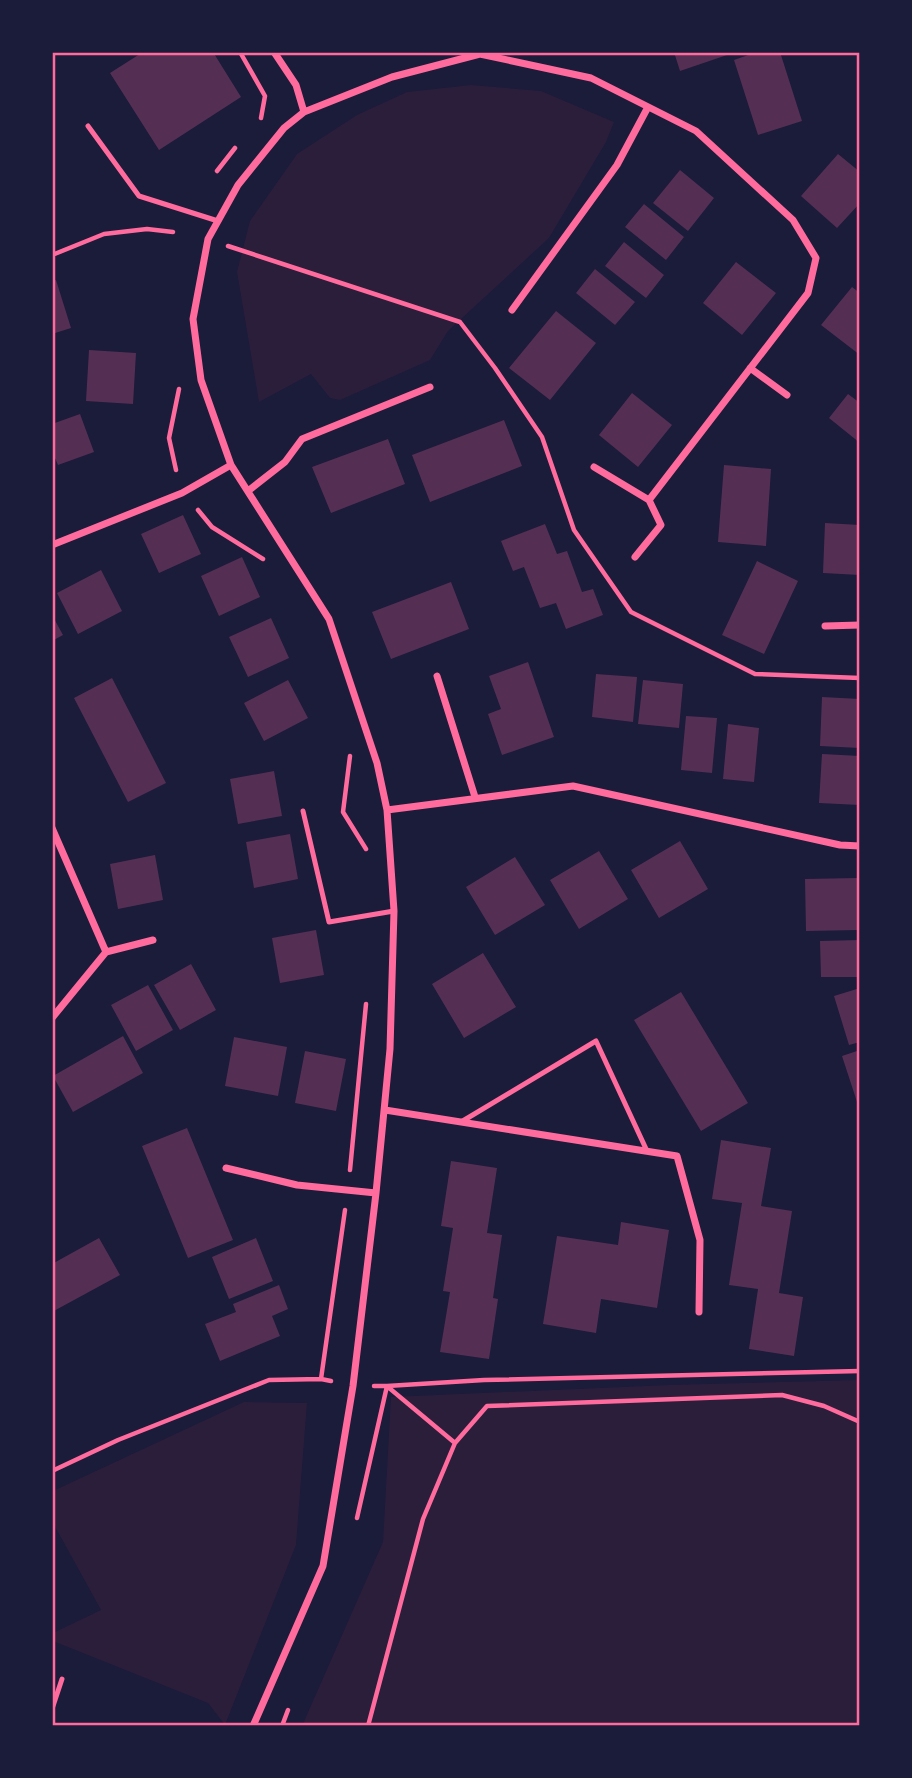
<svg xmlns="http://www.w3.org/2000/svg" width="912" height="1778" font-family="Barlow,sans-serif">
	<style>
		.green { fill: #2a1e3b }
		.building { fill: #542f53 }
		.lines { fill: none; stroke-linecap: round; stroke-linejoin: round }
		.path { stroke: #ff6b9d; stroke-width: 4.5 }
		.service { stroke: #ff6b9d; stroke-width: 5 }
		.minor { stroke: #ff6b9d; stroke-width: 7 }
		.neatline { fill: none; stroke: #ff6b9d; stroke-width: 2.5 }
	</style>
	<rect width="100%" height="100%" fill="#1b1b3a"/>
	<!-- green -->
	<path class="green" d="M 471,85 L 541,91 L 614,122 L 606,142 L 549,238 L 448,331 L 430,360 L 340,400 L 330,398 L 311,374 L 259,402 L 237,272 L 250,221 L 297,154 L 357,115 L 407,92 Z
		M 859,1380 L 859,1725 L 302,1726 L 383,1542 L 391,1397 L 669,1385 Z
		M 244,1402 L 307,1403 L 296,1545 L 225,1725 L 208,1703 L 53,1641 L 53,1633 L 101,1610 L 53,1523 L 53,1491 Z"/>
	<!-- building -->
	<path class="building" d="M 143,52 L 213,52 L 241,97 L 159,150 L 110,73 Z
		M 674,52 L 726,52 L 727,55 L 680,71 Z
		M 757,52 L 780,52 L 802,121 L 758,135 L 734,60 Z
		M 838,154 L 860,172 L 860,203 L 837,228 L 801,196 Z
		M 680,170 L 714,198 L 688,231 L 653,203 Z
		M 644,204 L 684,237 L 666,260 L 625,227 Z
		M 624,242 L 664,275 L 646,298 L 605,266 Z
		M 736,262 L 776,293 L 742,335 L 703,303 Z
		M 595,269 L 635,302 L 615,325 L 576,293 Z
		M 56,280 L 71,328 L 52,334 L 52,281 Z
		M 852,287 L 860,293 L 860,355 L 821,325 Z
		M 556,311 L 596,343 L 550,400 L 509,368 Z
		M 89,350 L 136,353 L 133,404 L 86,401 Z
		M 632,393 L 672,425 L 638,467 L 599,435 Z
		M 848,394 L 860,403 L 860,443 L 829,418 Z
		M 80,414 L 94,452 L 58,465 L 52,451 L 52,424 Z
		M 504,420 L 522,466 L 430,502 L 412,455 Z
		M 388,439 L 405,484 L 331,513 L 312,467 Z
		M 724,465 L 771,469 L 766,546 L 718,542 Z
		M 183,515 L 201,554 L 159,573 L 141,534 Z
		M 825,523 L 860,525 L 860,575 L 823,573 Z
		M 545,524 L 557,554 L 567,551 L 582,592 L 593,589 L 603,615 L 566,629 L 556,603 L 540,608 L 524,567 L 513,571 L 501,541 Z
		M 242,557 L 260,597 L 219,616 L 201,576 Z
		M 757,561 L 798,581 L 764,654 L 722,635 Z
		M 101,570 L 122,611 L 78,634 L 57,593 Z
		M 451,582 L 469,629 L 391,659 L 372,612 Z
		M 52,615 L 63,635 L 52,641 Z
		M 271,618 L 289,658 L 248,677 L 229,637 Z
		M 528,662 L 554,737 L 502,755 L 488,714 L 501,709 L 489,676 Z
		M 596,674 L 637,677 L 633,722 L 592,717 Z
		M 112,678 L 166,783 L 128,802 L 74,698 Z
		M 288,680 L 308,718 L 264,741 L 244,703 Z
		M 643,680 L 683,684 L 679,728 L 638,724 Z
		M 822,697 L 860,699 L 860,748 L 820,746 Z
		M 686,716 L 717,718 L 712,773 L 681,770 Z
		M 728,724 L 759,728 L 754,782 L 723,779 Z
		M 822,754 L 860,756 L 860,805 L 819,803 Z
		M 274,771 L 282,816 L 238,824 L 230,779 Z
		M 290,834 L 298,879 L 254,888 L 246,842 Z
		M 680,841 L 708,889 L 659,918 L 631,870 Z
		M 599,851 L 628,899 L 579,929 L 550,880 Z
		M 155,855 L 163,900 L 118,909 L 110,864 Z
		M 515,857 L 545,905 L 495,935 L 466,887 Z
		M 857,878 L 858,930 L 806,931 L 805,879 Z
		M 316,930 L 324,975 L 280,983 L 272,938 Z
		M 860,940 L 860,977 L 821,977 L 820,941 Z
		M 483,953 L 516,1007 L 464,1038 L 432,984 Z
		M 191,964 L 216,1010 L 180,1030 L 154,985 Z
		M 148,985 L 173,1030 L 136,1051 L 111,1005 Z
		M 860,988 L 860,1042 L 849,1045 L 834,996 Z
		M 681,992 L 748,1103 L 701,1131 L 634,1020 Z
		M 123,1036 L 143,1073 L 73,1112 L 53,1076 Z
		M 234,1037 L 287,1047 L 278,1096 L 225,1086 Z
		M 860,1050 L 860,1108 L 859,1108 L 842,1056 Z
		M 305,1051 L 346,1059 L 336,1111 L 295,1103 Z
		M 187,1128 L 233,1240 L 188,1258 L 142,1146 Z
		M 721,1140 L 771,1148 L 761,1206 L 792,1211 L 779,1293 L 803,1297 L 794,1356 L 749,1349 L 758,1289 L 729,1285 L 742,1203 L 712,1199 Z
		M 451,1161 L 497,1168 L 487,1233 L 502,1235 L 493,1298 L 498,1299 L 489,1359 L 440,1352 L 450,1292 L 443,1291 L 453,1228 L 441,1226 Z
		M 621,1222 L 669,1230 L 657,1308 L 601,1299 L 596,1333 L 543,1324 L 557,1236 L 618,1245 Z
		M 99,1238 L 120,1275 L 52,1312 L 52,1264 Z
		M 256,1238 L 273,1281 L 229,1299 L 212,1257 Z
		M 279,1285 L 288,1309 L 272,1316 L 280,1336 L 220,1361 L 205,1324 L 236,1312 L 233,1304 Z"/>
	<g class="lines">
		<!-- path -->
		<path class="path" d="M 240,52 L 265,96 L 261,118
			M 217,171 L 235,148
			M 228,246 L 460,322 L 495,368 L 542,437 L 574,530 L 631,612 L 755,674 L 860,678
			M 52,255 L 104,234 L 147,229 L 173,232
			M 176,470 L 169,438 L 179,389
			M 198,510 L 212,527 L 263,559
			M 350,756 L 343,812 L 366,849
			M 350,1170 L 366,1004
			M 321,1379 L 345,1210
			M 387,1386 L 484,1380 L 860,1371
			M 388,1387 L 455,1443
			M 52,1471 L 118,1440 L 269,1380 L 321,1379 L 331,1381
			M 357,1518 L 387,1386 L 374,1386
			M 282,1726 L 288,1710
			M 368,1726 L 423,1519 L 455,1443 L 487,1406 L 782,1395 L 824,1406 L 860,1422"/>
		<!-- service -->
		<path class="service" d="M 88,126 L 139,196 L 218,221
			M 303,811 L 329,922 L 394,911
			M 461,1122 L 596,1041 L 647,1151
			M 52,1709 L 62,1679"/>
		<!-- minor -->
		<path class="minor" d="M 304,112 L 392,77 L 480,54 L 591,78 L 696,131 L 793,220 L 816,258 L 808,293 L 649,500
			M 512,310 L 617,165 L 648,107
			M 750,368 L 787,395
			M 594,467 L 649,500 L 661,525 L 635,557
			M 248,491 L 285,462 L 302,439 L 430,387
			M 52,545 L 182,493 L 231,465
			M 825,626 L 860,625
			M 437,676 L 475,797
			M 387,810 L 573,786 L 840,845 L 860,846
			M 52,828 L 106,952
			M 52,1018 L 106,952 L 153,940
			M 385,1110 L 677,1156 L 700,1240 L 699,1312
			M 226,1168 L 297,1185 L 376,1193
			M 253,1726 L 323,1566 L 353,1386 L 376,1193 L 390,1049 L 394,911 L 387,810 L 377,763 L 329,619 L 231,465 L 201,380 L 193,319 L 208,239 L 238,185 L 284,128 L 304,112 L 296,85 L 274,52"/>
	</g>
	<!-- border -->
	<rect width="912" height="1778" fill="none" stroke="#1b1b3a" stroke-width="108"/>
	<rect x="54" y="54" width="804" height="1670" class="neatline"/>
</svg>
